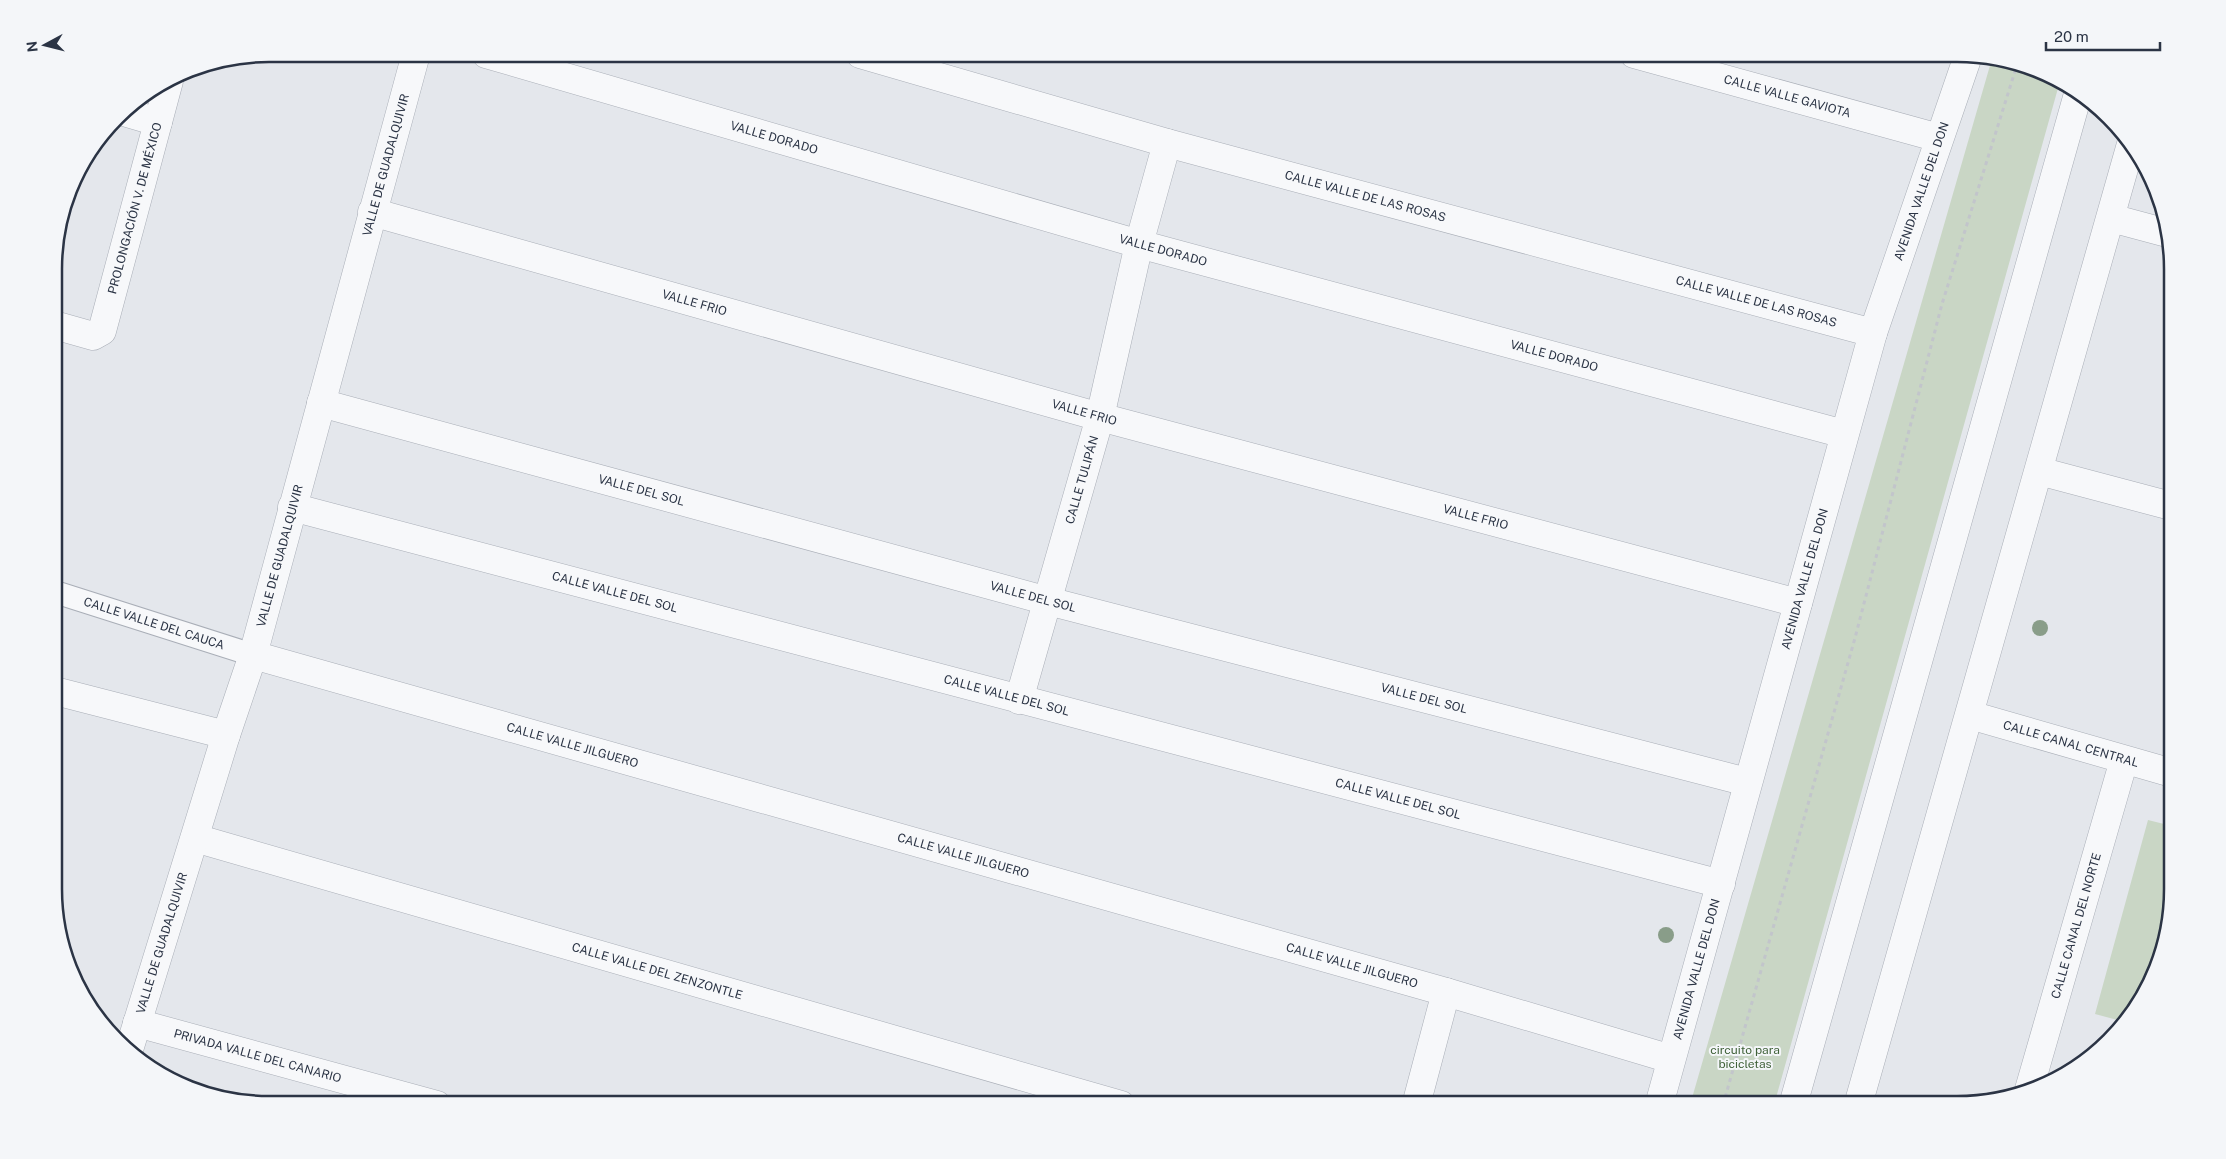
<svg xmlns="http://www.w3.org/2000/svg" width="2226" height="1159" font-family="'Public Sans',sans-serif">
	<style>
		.green { fill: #c9d6c5 }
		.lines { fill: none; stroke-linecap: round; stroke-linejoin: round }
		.service-casing { stroke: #a9aeb7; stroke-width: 24 }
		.minor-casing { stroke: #a9aeb7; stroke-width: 29 }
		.tertiary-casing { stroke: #a9aeb7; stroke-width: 29 }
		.path { stroke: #c2c5cb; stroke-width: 3; stroke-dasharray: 4 4; stroke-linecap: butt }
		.service { stroke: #f7f8fa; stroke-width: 22 }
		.minor { stroke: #f7f8fa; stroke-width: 28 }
		.tertiary { stroke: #f7f8fa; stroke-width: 28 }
		.tree { fill: #899d89 }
		.labels { text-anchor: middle; stroke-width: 4; stroke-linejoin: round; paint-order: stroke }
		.street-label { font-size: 12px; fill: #2b3445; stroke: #f4f6f9 }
		.park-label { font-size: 12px; fill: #3f6138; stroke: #f4f6f9 }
		.rim { fill: none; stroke: #2b3445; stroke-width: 2.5 }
	</style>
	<rect width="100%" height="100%" fill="#e4e7ec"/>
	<!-- green -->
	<path class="green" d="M 1991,62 L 2052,76 L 2060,81 L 1774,1105 L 1690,1105 Z
		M 2148,820 L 2172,826 L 2172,890 L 2150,985 L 2125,1022 L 2095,1014 Z"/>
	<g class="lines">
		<!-- service casing -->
		<g class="service-casing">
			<g id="service">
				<path id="s1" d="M 55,592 L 253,655"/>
			</g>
		</g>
		<!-- minor casing -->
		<g class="minor-casing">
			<g id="minor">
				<path id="s2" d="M 486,54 L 1139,244 L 1844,434"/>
				<path id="s3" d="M 860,54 L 1167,143 L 1873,333"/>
				<path id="s4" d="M 1634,54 L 1939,138"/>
				<path d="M 124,112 L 158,122"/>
				<path id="s5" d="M 372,212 L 1100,417 L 1798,603"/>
				<path d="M 2111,218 L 2167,233"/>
				<path id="s6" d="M 54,325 L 93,336 L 102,331 L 169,81"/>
				<path id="s7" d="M 321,403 L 1048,601 L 1747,782"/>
				<path d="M 2039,471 L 2171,506"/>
				<path id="s8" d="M 292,507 L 1721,884"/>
				<path id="s9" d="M 253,655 L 1446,992 L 1671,1059"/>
				<path d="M 55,691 L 226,735"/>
				<path id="s10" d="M 1019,700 L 1100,417 L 1139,244 L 1167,143"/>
				<path id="s11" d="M 1970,715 L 2172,773"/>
				<path id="s12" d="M 195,838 L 1121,1105"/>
				<path id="s13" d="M 137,1023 L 437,1105"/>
				<path id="s14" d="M 128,1053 L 226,735 L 253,655 L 416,54"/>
				<path id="s15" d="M 2028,1093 L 2124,760"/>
				<path d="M 1416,1105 L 1446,992"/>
				<path d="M 1858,1105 L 2131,144"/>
			</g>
		</g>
		<!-- tertiary casing -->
		<g class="tertiary-casing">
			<g id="tertiary">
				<path id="s16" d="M 1659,1105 L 1873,333 L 1968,56"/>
				<path d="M 1793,1105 L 2078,94"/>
			</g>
		</g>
		<!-- path -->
		<path class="path" d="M 1723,1105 L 1855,638 L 1942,304 L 2016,68"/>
		<!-- service -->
		<use href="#service" class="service"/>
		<!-- minor -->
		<use href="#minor" class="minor"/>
		<!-- tertiary -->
		<use href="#tertiary" class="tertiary"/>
	</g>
	<!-- trees -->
	<g class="tree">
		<circle cx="2040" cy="628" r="8"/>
		<circle cx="1666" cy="935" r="8"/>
	</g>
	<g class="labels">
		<!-- street labels -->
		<g class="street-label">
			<text dy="4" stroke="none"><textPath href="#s4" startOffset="159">CALLE VALLE GAVIOTA</textPath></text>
			<text dy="4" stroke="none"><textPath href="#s2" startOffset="300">VALLE DORADO</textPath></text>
			<text dy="4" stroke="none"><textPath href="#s14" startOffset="925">VALLE DE GUADALQUIVIR</textPath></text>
			<text dy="4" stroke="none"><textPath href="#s16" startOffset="951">AVENIDA VALLE DEL DON</textPath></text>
			<text dy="4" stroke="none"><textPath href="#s3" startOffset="525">CALLE VALLE DE LAS ROSAS</textPath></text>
			<text dy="4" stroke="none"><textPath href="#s6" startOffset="178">PROLONGACIÓN V. DE MÉXICO</textPath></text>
			<text dy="4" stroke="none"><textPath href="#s2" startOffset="705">VALLE DORADO</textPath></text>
			<text dy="4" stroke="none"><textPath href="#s3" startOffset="930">CALLE VALLE DE LAS ROSAS</textPath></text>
			<text dy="4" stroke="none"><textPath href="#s5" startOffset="335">VALLE FRIO</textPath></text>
			<text dy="4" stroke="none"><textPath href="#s2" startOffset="1110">VALLE DORADO</textPath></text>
			<text dy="4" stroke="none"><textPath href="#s5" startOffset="740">VALLE FRIO</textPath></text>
			<text dy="4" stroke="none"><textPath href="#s10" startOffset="229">CALLE TULIPÁN</textPath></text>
			<text dy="4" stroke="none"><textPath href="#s7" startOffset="332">VALLE DEL SOL</textPath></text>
			<text dy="4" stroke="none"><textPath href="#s5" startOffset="1145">VALLE FRIO</textPath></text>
			<text dy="4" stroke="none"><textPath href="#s14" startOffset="520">VALLE DE GUADALQUIVIR</textPath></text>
			<text dy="4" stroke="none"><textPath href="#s16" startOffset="546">AVENIDA VALLE DEL DON</textPath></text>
			<text dy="4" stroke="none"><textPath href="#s8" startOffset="334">CALLE VALLE DEL SOL</textPath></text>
			<text dy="4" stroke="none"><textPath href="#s7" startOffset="738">VALLE DEL SOL</textPath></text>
			<text dy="4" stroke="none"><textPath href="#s1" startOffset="104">CALLE VALLE DEL CAUCA</textPath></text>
			<text dy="4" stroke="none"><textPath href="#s8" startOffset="739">CALLE VALLE DEL SOL</textPath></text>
			<text dy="4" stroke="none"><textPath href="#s7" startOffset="1142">VALLE DEL SOL</textPath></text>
			<text dy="4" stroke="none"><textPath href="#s11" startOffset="105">CALLE CANAL CENTRAL</textPath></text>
			<text dy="4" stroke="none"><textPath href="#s9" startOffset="332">CALLE VALLE JILGUERO</textPath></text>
			<text dy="4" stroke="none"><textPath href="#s8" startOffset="1144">CALLE VALLE DEL SOL</textPath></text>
			<text dy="4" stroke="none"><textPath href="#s9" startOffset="738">CALLE VALLE JILGUERO</textPath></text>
			<text dy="4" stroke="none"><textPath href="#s15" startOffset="174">CALLE CANAL DEL NORTE</textPath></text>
			<text dy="4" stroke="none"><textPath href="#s14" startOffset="115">VALLE DE GUADALQUIVIR</textPath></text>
			<text dy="4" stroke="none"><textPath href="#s9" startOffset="1142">CALLE VALLE JILGUERO</textPath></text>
			<text dy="4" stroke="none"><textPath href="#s16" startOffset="141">AVENIDA VALLE DEL DON</textPath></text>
			<text dy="4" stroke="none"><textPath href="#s12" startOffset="481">CALLE VALLE DEL ZENZONTLE</textPath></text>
			<text dy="4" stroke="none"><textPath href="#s13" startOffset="125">PRIVADA VALLE DEL CANARIO</textPath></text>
		</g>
		<!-- park labels -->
		<g class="park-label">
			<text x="1745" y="1054">circuito para<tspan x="1745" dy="14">bicicletas</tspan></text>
		</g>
	</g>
	<!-- crop -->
	<path d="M0 0H2226V1159H0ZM269 62H1957A207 207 0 0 1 2164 269V889A207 207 0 0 1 1957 1096H269A207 207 0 0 1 62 889V269A207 207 0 0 1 269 62Z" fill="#f4f6f9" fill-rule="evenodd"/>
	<path class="rim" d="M269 62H1957A207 207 0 0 1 2164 269V889A207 207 0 0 1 1957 1096H269A207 207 0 0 1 62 889V269A207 207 0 0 1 269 62Z"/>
	<!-- north arrow -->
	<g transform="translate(45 45) rotate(263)" stroke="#f4f6f9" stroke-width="4" paint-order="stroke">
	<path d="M0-4L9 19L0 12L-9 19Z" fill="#2b3445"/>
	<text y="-8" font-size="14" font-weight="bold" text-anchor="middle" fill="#2b3445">N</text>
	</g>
	<!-- scale -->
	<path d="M2046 42v8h114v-8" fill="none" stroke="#2b3445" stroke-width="2.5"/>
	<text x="2054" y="42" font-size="15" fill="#2b3445" stroke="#f4f6f9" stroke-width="4" paint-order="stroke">20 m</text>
</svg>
